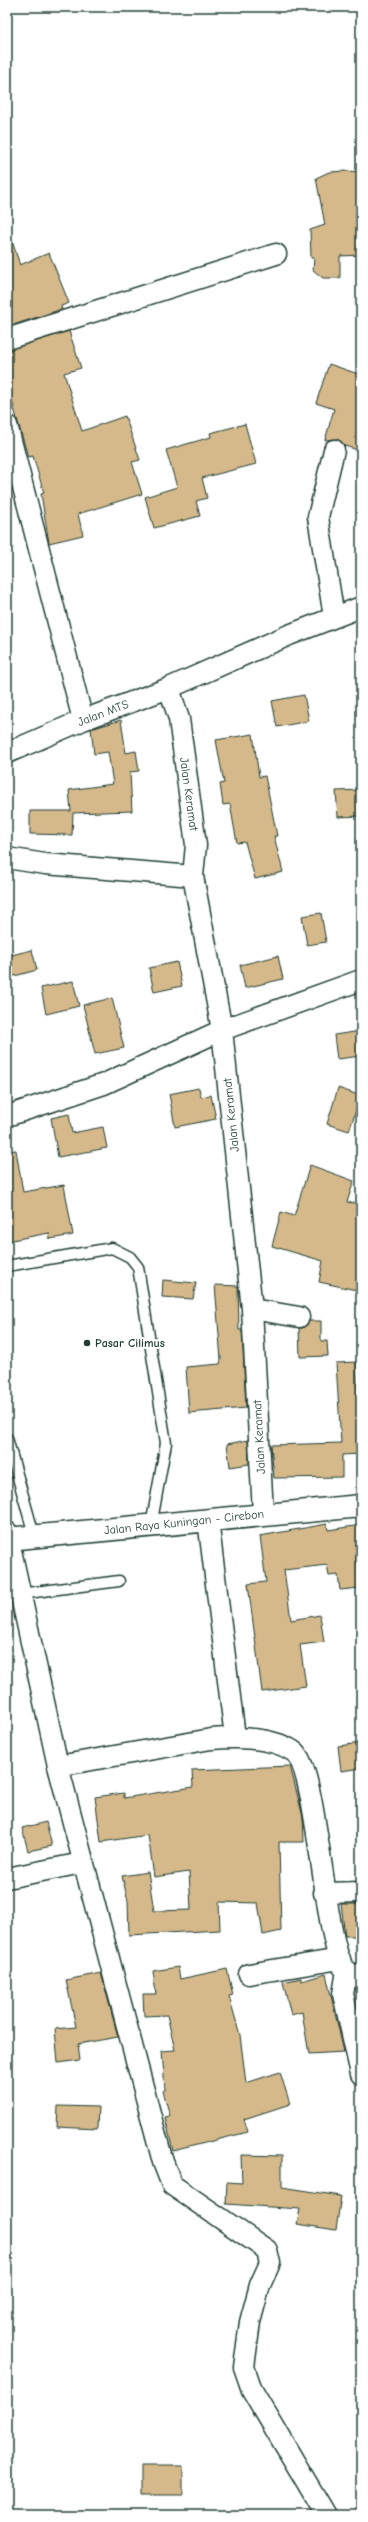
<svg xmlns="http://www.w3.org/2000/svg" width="368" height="2522" font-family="'Comic Neue',sans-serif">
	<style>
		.building { fill: #d5b98a; stroke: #1f3d34 }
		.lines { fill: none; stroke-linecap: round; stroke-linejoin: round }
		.lane-casing { stroke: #1f3d34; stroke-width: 13 }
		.street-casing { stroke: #1f3d34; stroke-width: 23 }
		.highway-casing { stroke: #1f3d34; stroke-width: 25 }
		.lane { stroke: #fff; stroke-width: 10 }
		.street { stroke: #fff; stroke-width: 20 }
		.highway { stroke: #fff; stroke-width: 22 }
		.poi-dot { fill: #1f3d34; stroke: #fff; stroke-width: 1.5 }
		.labels { text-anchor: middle; stroke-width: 4; stroke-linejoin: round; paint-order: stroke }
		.street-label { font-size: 12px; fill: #1f3d34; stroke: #fff }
		.poi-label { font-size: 12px; font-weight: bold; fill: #1f3d34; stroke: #fff; text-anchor: start }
	</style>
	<rect width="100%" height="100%" fill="#fff"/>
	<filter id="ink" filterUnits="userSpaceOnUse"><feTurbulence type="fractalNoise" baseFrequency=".025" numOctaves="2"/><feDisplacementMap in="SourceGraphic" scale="8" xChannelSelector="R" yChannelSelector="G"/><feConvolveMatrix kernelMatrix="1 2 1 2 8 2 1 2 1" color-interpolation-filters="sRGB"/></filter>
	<g filter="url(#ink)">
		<!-- building -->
		<path class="building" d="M 347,171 L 361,172 L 361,255 L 340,256 L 340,278 L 323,278 L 313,270 L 314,258 L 311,258 L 310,230 L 325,225 L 316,178 L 329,172 Z
			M 7,235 L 10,235 L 20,265 L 49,253 L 69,303 L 61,306 L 62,309 L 7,327 Z
			M 69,331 L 81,368 L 64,373 L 82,431 L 125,416 L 140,460 L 132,462 L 142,494 L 78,514 L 83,535 L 49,543 L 41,494 L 44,493 L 33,456 L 28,457 L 7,384 L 7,350 Z
			M 329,364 L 361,375 L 361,442 L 358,450 L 345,446 L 337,439 L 325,440 L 334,409 L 316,403 Z
			M 245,424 L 256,464 L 202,478 L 207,498 L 196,501 L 200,516 L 154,528 L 145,497 L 177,487 L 166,450 L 211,437 L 210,433 Z
			M 304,695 L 309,721 L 277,727 L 272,701 Z
			M 121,720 L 126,753 L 136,751 L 139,771 L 130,772 L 132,811 L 73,813 L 72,835 L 30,834 L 30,811 L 71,811 L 69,790 L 113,784 L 108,752 L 94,754 L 91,729 Z
			M 253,734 L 259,777 L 265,776 L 277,836 L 274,836 L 283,872 L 255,879 L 245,842 L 237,843 L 230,804 L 223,805 L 220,784 L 224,783 L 216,740 Z
			M 361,790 L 361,816 L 338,817 L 336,791 Z
			M 321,913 L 326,942 L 307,945 L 302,916 Z
			M 32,950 L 37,970 L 7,978 L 7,956 Z
			M 278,956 L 283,979 L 245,988 L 240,965 Z
			M 177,962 L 182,986 L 154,992 L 149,968 Z
			M 73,981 L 79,1006 L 46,1014 L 41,988 Z
			M 112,998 L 124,1048 L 95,1054 L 83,1005 Z
			M 361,1031 L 361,1056 L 337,1059 L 334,1035 Z
			M 199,1088 L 201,1097 L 211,1095 L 216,1119 L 175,1127 L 169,1094 Z
			M 338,1088 L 361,1096 L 349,1131 L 327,1124 Z
			M 69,1114 L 72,1133 L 103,1127 L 107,1148 L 58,1157 L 51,1118 Z
			M 16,1150 L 23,1192 L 64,1185 L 73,1235 L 50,1239 L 49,1233 L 7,1241 L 7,1151 Z
			M 310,1165 L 354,1181 L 347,1202 L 361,1204 L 361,1291 L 319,1282 L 323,1261 L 272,1246 L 281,1212 L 294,1216 Z
			M 163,1280 L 196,1283 L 193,1299 L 162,1297 Z
			M 215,1285 L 238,1286 L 239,1330 L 242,1330 L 246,1408 L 189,1413 L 186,1367 L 220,1364 L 221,1360 Z
			M 309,1321 L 321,1321 L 321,1341 L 327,1341 L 328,1356 L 300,1357 L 299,1328 L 303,1328 Z
			M 356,1362 L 361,1454 L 342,1455 L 342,1477 L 274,1478 L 271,1445 L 341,1443 L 336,1363 Z
			M 248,1440 L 249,1464 L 230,1467 L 227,1444 Z
			M 327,1524 L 328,1530 L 361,1525 L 361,1551 L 356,1552 L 360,1588 L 340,1590 L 338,1575 L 329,1576 L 327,1565 L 284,1570 L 291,1620 L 320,1615 L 324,1642 L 300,1645 L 306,1686 L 262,1692 L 248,1584 L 266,1582 L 260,1536 Z
			M 361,1743 L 361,1768 L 341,1771 L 338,1746 Z
			M 290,1766 L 303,1817 L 304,1842 L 279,1842 L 281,1931 L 263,1935 L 258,1903 L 219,1902 L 220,1930 L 129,1935 L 128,1901 L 122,1876 L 148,1872 L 154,1911 L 191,1910 L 189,1872 L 154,1877 L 148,1835 L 101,1842 L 95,1797 L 124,1793 L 124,1798 L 193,1787 L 192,1770 Z
			M 46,1822 L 52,1846 L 28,1851 L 22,1828 Z
			M 341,1904 L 361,1904 L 361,1936 L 345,1936 Z
			M 178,1967 L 180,1979 L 227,1969 L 233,1995 L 229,1996 L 240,2035 L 246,2083 L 280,2072 L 290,2104 L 244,2119 L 248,2132 L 173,2151 L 165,2117 L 170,2116 L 163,2091 L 165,2090 L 162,2051 L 175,2050 L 167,2015 L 144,2016 L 143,1994 L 156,1994 L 153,1971 Z
			M 101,1973 L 118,2037 L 78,2044 L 80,2060 L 58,2063 L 55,2029 L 76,2027 L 66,1980 Z
			M 326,1974 L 344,2052 L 309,2054 L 302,2012 L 291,2015 L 283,1982 L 301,1978 L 301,1981 Z
			M 58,2106 L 98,2107 L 97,2129 L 57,2127 Z
			M 241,2155 L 282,2156 L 282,2187 L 341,2196 L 336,2230 L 297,2224 L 300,2209 L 226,2204 L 227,2182 L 242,2183 Z
			M 141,2466 L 183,2466 L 183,2495 L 141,2495 Z"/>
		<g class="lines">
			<!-- lane casing -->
			<g class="lane-casing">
				<path id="lane" d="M 7,1266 L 112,1248 L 130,1257 L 138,1267 L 166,1443 L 151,1526
					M 7,1438 L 34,1535
					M 20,1594 L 119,1581"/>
			</g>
			<!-- street casing -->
			<g class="street-casing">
				<path id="street" d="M 7,339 L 276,254
					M 7,425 L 83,720
					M 334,617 L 318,517 L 334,450
					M 169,688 L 289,635 L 361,607
					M 7,753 L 83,720 L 169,688 L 179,719 L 196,845 L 193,876 L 222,1030 L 252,1309 L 263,1513
					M 7,858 L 45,864 L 193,876
					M 7,1116 L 104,1084 L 222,1030 L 361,980
					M 252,1309 L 299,1317
					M 208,1520 L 235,1737
					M 7,1532 L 58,1766 L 163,2162 L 172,2185 L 267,2250 L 270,2263 L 260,2285 L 250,2322 L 244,2367 L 252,2390 L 326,2515
					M 58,1766 L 211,1739 C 236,1737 271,1737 293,1751 C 317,1765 323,1928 342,1965 C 345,1972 355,1975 361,1979
					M 7,1878 L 82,1863
					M 324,1893 L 361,1892
					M 347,1971 L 343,1994 L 361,2074
					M 249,1974 L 340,1959"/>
			</g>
			<!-- highway casing -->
			<g class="highway-casing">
				<path id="highway" d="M 7,1539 L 361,1506"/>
			</g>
			<!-- lane -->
			<use href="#lane" class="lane"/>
			<!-- street -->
			<use href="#street" class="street"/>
			<!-- highway -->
			<use href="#highway" class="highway"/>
		</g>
	</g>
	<!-- markers -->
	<circle class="poi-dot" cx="87" cy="1343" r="4"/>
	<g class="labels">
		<!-- street labels -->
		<g class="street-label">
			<text transform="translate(103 713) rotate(-21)" y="4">Jalan MTS</text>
			<text transform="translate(189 794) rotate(82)" y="4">Jalan Keramat</text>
			<text transform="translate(231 1115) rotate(-96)" y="4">Jalan Keramat</text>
			<text transform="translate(259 1437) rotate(-93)" y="4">Jalan Keramat</text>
			<text transform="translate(184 1522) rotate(-6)" y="4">Jalan Raya Kuningan - Cirebon</text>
		</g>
		<!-- poi labels -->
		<g class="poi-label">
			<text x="95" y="1347">Pasar Cilimus</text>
		</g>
	</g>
	<!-- margin -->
	<rect width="368" height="2522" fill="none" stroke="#fff" stroke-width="24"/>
	<rect x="12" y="12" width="344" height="2498" fill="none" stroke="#1f3d34" stroke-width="1.5" filter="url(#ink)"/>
</svg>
